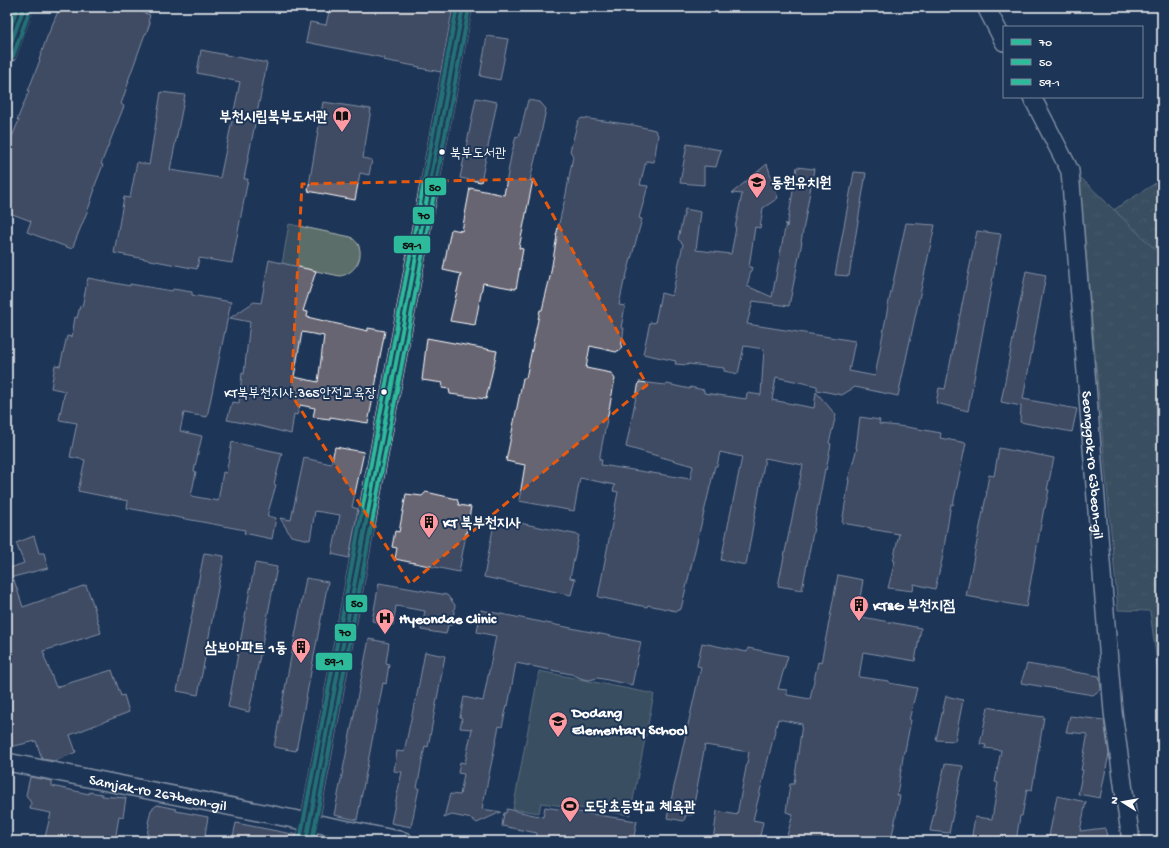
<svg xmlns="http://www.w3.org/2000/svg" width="1169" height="848" font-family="'Gochi Hand','Poor Story',sans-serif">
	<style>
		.forest { fill: url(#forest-crowns); stroke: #adb6b4 }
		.park { fill: url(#park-tufts); stroke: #adb6b4 }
		.pitch { fill: #5b6e6a; stroke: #adb6b4 }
		.building { fill: #686572; stroke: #fff; fill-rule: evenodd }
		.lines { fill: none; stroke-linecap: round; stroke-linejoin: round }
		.minor-casing { stroke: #fff; stroke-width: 20 }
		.minor { stroke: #1d3557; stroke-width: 17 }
		.bus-1-casing { stroke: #1d3557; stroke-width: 7 }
		.bus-2-casing { stroke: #1d3557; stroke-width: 7 }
		.bus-3-casing { stroke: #1d3557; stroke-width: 7 }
		.bus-4-casing { stroke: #1d3557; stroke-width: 7 }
		.bus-5-casing { stroke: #1d3557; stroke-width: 7 }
		.bus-6-casing { stroke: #1d3557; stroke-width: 7 }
		.bus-1 { stroke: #2dbb9b; stroke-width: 4 }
		.bus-2 { stroke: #2dbb9b; stroke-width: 4 }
		.bus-3 { stroke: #2dbb9b; stroke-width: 4 }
		.bus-4 { stroke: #2dbb9b; stroke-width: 4 }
		.bus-5 { stroke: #2dbb9b; stroke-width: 4 }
		.bus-6 { stroke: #2dbb9b; stroke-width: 4 }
		.marked { fill: none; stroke: #e8590c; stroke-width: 3; stroke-dasharray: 8 5; stroke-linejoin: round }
		.bus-dot { fill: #fff; stroke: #1d3557; stroke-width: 1.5 }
		.labels { text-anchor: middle; stroke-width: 4; stroke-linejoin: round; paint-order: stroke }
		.bus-label { font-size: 14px; fill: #fff; stroke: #1d3557; text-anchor: start }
		.poi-label { font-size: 15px; font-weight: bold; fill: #fff; stroke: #1d3557; text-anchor: start }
		.street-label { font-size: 15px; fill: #fff; stroke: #1d3557 }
		.line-badge { stroke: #1d3557; stroke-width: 1.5 }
		.pale-badge-label { font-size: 11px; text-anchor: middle; font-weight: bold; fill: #111 }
	</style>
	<defs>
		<pattern id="forest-crowns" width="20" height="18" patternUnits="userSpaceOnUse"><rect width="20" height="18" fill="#5b6e6a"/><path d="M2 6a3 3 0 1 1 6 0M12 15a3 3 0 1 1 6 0" fill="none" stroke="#748480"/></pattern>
		<pattern id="park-tufts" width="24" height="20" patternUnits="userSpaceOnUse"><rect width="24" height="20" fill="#5b6e6a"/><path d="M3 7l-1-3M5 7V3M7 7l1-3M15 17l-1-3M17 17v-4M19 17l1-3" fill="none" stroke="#748480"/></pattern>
	</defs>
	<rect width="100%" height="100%" fill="#1d3557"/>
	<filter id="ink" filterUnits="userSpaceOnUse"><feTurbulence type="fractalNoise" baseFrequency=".025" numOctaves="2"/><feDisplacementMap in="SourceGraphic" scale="8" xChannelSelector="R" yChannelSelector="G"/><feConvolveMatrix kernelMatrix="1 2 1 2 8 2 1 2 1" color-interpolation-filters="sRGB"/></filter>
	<g filter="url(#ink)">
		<!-- forest -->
		<path class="forest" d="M 1162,179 L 1162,531 L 1104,216 Z"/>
		<!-- park -->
		<path class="park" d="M 1079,176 L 1162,256 L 1162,701 L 1150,611 L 1118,610 Z"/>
		<!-- pitch -->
		<path class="pitch" d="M 289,224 L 351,237 C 353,239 356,241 358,244 C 365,258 354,274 340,276 L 282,264 Z
			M 539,671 L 654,694 L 630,815 L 541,803 L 539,813 L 513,809 Z"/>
		<!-- building -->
		<path class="building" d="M 60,7 L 129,7 L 150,15 L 148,22 L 150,23 L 146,34 L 145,34 L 128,81 L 129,81 L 121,104 L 124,106 L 101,164 L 103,165 L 94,188 L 95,189 L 89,207 L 72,249 L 27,232 L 31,221 L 7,212 L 7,149 L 19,120 L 17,120 L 29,91 L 28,91 L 40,60 L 39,60 L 47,37 Z
			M 330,7 L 453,7 L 441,72 L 419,68 L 420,67 L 383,60 L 384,58 L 306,42 L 310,22 L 326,25 Z
			M 487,36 L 508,39 L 500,80 L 480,76 Z
			M 201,50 L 267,63 L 244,179 L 248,179 L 232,263 L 199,258 L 197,269 L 114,253 L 124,197 L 130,198 L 137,162 L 149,165 L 161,92 L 185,95 L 170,170 L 220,178 L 240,82 L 197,73 Z
			M 476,98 L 497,102 L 481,182 L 460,178 Z
			M 528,100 L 540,102 L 546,109 L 541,134 L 530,180 L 533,180 L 519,248 L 523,249 L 516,289 L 483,283 L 475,325 L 450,321 L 461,274 L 443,270 L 451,229 L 462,231 L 470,188 L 504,195 L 511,156 L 516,136 L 519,137 Z
			M 323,102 L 371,109 L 363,158 L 372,160 L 369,175 L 360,173 L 355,200 L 308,191 Z
			M 582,118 L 633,125 L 655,130 L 658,135 L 654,162 L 646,161 L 640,185 L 648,186 L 639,218 L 642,219 L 625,281 L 624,281 L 619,305 L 625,306 L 621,328 L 624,328 L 621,349 L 616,352 L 590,346 L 586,368 L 611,373 L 615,379 L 599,460 L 602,460 L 601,465 L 690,479 L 693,466 L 626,447 L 639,382 L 666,385 L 667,384 L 690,389 L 690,387 L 704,390 L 704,393 L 746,399 L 747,393 L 761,395 L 764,349 L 744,346 L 738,374 L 724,371 L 724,368 L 688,364 L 688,365 L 675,364 L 676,361 L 643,354 L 650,322 L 655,323 L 661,293 L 672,296 L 683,244 L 678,239 L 685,209 L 701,212 L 696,250 L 731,254 L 736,228 L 735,228 L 742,194 L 732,193 L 767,164 L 778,198 L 763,208 L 760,228 L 755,227 L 749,267 L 752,267 L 747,286 L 772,297 L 786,223 L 787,227 L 797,167 L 814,169 L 801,242 L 802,242 L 789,306 L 753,301 L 747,324 L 855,341 L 849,371 L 875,376 L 889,301 L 906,223 L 935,225 L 898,396 L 855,387 L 842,395 L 817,390 L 817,386 L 776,377 L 772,400 L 814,408 L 816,392 L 836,415 L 829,443 L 831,444 L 826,470 L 825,469 L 802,590 L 778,586 L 803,465 L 765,458 L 746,565 L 721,560 L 742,457 L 720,452 L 717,466 L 715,466 L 681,609 L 676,611 L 648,605 L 647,607 L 598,597 L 618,492 L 613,491 L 615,485 L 580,478 L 574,511 L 519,501 L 525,465 L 506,461 L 523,378 L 526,378 L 540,310 L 542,310 L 550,277 L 557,236 L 556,236 L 566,194 L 573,156 L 570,151 L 578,121 Z
			M 687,144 L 721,150 L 716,167 L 704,166 L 704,185 L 680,183 Z
			M 854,172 L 866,173 L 849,276 L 835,275 Z
			M 977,231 L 1001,234 L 968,411 L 936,403 L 939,388 L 945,389 Z
			M 269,260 L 316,271 L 303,311 L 308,312 L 307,317 L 368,331 L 368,328 L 385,331 L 376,377 L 377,377 L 368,423 L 330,417 L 330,419 L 313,417 L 315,408 L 300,405 L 297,415 L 294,414 L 291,434 L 260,426 L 227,420 L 232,402 L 239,403 L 242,373 L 244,374 L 250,322 L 230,318 L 254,302 L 261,303 ZM 302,332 L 324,336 L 318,382 L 294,377 Z
			M 1026,271 L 1046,275 L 1023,399 L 1077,409 L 1072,432 L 1020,422 L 1021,406 L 1001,402 Z
			M 88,278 L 130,286 L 130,284 L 172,291 L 173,289 L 192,292 L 192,295 L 231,302 L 207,417 L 184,413 L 180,431 L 202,436 L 194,471 L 196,472 L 191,496 L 218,501 L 223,472 L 226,473 L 232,442 L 282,453 L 274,484 L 276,485 L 267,516 L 276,518 L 272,539 L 244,533 L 245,530 L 127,508 L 128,501 L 78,491 L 85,460 L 70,457 L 77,423 L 59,420 L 65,391 L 51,388 L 55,365 L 60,366 L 67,336 L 72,337 L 75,317 L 77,318 L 80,306 L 82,307 Z
			M 427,338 L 497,351 L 486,399 L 450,394 L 449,389 L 442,388 L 443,383 L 422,380 Z
			M 860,417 L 880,420 L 879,424 L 907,427 L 941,433 L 940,438 L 966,443 L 953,505 L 951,504 L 942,560 L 935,589 L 914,584 L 913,591 L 888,588 L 895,561 L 893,561 L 899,534 L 870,529 L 871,528 L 842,523 L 849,480 L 848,480 L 857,448 L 856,448 Z
			M 335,447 L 364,452 L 352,507 L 358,509 L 349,558 L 332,554 L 340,515 L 315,511 L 310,540 L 291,536 L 280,518 L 291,520 L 304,458 L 331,464 Z
			M 999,448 L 1024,453 L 1024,452 L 1054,458 L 1047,490 L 1049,490 L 1045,508 L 1044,508 L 1026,607 L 966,596 L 987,492 L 986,492 L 989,475 L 994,476 Z
			M 426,492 L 457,499 L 459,505 L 471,507 L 459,572 L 395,559 L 397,548 L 392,547 L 395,531 L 399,532 L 406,494 L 422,496 Z
			M 495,518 L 579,535 L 570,578 L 575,579 L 571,595 L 484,577 Z
			M 34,536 L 39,553 L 44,553 L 48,568 L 13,577 L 23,607 L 86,585 L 93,604 L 101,633 L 43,651 L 45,656 L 44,656 L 56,687 L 112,670 L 121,696 L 124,695 L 129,712 L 70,735 L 76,752 L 55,761 L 42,759 L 36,741 L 10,747 L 7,740 L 7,566 L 9,566 L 10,568 L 24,563 L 16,543 Z
			M 204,553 L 224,556 L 198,695 L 177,691 Z
			M 255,563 L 277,567 L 249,712 L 228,707 Z
			M 838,575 L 863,580 L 857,616 L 921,628 L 915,661 L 863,652 L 859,677 L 889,681 L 889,683 L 917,688 L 909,720 L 911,720 L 905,751 L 904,751 L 897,795 L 900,796 L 891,841 L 798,841 L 786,839 L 793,814 L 786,812 L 790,784 L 794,784 L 802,724 L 778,719 L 753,820 L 763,822 L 759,841 L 713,841 L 717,811 L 737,815 L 749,752 L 705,745 L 692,815 L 686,815 L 684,821 L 667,818 L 701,667 L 697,666 L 702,643 L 747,652 L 748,648 L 788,656 L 778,689 L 787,690 L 787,695 L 810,699 L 818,662 L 821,663 Z
			M 306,578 L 328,582 L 296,751 L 274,747 Z
			M 379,583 L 447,595 L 455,605 L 452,625 L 448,625 L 446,634 L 421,630 L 425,611 L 396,606 L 393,625 L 372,621 Z
			M 481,610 L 641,642 L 632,685 L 598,678 L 589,680 L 583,679 L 571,674 L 516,663 L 508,706 L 507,705 L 502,727 L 499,726 L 482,809 L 501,812 L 477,823 L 472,819 L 452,815 L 444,818 L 450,794 L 460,795 L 464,774 L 458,773 L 460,762 L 465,763 L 472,729 L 460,728 L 462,718 L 460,717 L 464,697 L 483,701 L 496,636 L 477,632 Z
			M 369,639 L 389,643 L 386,663 L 389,664 L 386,684 L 383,683 L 357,820 L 334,815 Z
			M 425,652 L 445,656 L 428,747 L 425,746 L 417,788 L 419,788 L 411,827 L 391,823 L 402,772 L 394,771 L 397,751 L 404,752 L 414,705 L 415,705 Z
			M 1027,664 L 1099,676 L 1101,689 L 1093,695 L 1021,683 Z
			M 946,696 L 963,700 L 955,741 L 936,740 Z
			M 988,707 L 1008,711 L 1007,712 L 1044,717 L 1032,790 L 1027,789 L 1022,816 L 1020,816 L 1016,841 L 971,841 L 975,817 L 992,819 L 998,783 L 995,782 L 1001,750 L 985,748 L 986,745 L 980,744 Z
			M 1070,716 L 1104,720 L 1109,754 L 1100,798 L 1078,794 L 1083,770 L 1081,770 L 1087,738 L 1087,734 L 1066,732 Z
			M 945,764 L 963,766 L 949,833 L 930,831 Z
			M 30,777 L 52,781 L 52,786 L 89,794 L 89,792 L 102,794 L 102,796 L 126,798 L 123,817 L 119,816 L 115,841 L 89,841 L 68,836 L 67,841 L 44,841 L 51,813 L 30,809 L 31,803 L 26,795 Z
			M 1057,796 L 1086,802 L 1080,831 L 1105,828 L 1108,841 L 1048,841 Z
			M 157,805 L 176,809 L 176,811 L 208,817 L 204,841 L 146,841 L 149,824 L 148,823 L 151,810 Z
			M 545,807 L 637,821 L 633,841 L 536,841 L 537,833 L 502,826 L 504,813 L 506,813 L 507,809 L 543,817 Z
			M 236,823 L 297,835 L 296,841 L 232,841 Z"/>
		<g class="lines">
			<!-- minor casing -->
			<g class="minor-casing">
				<g id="minor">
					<path d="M 986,7 L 1004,42"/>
					<path d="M 7,54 L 24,7"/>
					<path id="s1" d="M 1032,97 L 1070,171 L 1113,712 L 1131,841"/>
					<path id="s2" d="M 7,762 L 404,841"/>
					<path d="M 306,841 L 463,7"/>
				</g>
			</g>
			<!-- minor -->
			<use href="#minor" class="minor"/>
			<!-- bus-1 casing -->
			<g class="bus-1-casing">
				<path id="bus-1" d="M 306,841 L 463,7"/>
			</g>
			<!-- bus-2 casing -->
			<g class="bus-2-casing">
				<path id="bus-2" d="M 312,841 L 469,8"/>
			</g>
			<!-- bus-3 casing -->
			<g class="bus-3-casing">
				<path id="bus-3" d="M 300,840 L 457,7"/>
			</g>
			<!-- bus-4 casing -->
			<g class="bus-4-casing">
				<path id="bus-4" d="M 7,54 L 24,7"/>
			</g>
			<!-- bus-5 casing -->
			<g class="bus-5-casing">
				<path id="bus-5" d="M 13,56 L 30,9"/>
			</g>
			<!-- bus-6 casing -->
			<g class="bus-6-casing">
				<path id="bus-6" d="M 7,36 L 18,7"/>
			</g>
			<!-- bus-1 -->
			<use href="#bus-1" class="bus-1"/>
			<!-- bus-2 -->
			<use href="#bus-2" class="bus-2"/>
			<!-- bus-3 -->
			<use href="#bus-3" class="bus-3"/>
			<!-- bus-4 -->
			<use href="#bus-4" class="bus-4"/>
			<!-- bus-5 -->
			<use href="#bus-5" class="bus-5"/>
			<!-- bus-6 -->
			<use href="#bus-6" class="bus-6"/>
		</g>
	</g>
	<!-- marked area -->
	<path d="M0 0H1169V848H0ZM 533,179 L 647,385 L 410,584 L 291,394 L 302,184 Z" fill="#1d3557" fill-opacity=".55" fill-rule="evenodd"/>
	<path class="marked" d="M 533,179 L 647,385 L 410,584 L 291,394 L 302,184 Z"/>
	<!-- icons -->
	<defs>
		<g id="library-pin" transform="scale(1)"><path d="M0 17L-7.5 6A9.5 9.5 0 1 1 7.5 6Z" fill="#ff9aa2" stroke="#1d3557"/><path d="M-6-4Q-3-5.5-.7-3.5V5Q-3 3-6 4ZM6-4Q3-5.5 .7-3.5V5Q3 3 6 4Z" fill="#111"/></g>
		<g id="school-pin" transform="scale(1)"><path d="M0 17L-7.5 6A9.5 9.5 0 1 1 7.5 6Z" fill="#ff9aa2" stroke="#1d3557"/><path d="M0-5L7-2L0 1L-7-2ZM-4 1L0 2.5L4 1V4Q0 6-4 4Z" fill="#111"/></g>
		<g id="building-pin" transform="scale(1)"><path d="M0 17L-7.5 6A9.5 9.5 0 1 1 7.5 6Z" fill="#ff9aa2" stroke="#1d3557"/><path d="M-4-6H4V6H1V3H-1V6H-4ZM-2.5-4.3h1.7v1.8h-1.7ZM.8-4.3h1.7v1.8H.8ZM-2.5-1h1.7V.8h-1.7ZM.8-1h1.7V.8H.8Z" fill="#111"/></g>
		<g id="hospital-pin" transform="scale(1)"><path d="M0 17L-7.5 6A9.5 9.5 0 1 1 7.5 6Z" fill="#ff9aa2" stroke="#1d3557"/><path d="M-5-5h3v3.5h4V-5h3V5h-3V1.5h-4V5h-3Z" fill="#111"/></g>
		<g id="stadium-pin" transform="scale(1)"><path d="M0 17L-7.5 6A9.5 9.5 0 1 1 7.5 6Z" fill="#ff9aa2" stroke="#1d3557"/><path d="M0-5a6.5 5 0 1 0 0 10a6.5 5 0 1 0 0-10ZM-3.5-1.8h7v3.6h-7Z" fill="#111"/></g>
	</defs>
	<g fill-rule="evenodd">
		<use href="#library-pin" x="342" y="116"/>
		<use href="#school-pin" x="757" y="182"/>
		<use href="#building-pin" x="429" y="522"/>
		<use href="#building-pin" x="859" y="605"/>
		<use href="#hospital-pin" x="385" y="618"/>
		<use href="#building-pin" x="301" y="647"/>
		<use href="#school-pin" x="558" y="721"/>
		<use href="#stadium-pin" x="570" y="806"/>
	</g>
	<!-- markers -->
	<g class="bus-dot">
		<circle cx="442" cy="152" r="3.5"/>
		<circle cx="384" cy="392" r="3.5"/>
	</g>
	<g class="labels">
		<!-- bus labels -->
		<g class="bus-label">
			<text x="450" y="157">북부도서관</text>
			<text x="376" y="397" text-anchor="end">KT북부천지사.365안전교육장</text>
		</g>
		<!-- poi labels -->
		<g class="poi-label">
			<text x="328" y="121" text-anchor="end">부천시립북부도서관</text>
			<text x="771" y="187">동원유치원</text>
			<text x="443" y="527">KT 북부천지사</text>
			<text x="873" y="610">KT&amp;G 부천지점</text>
			<text x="399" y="623">Hyeondae Clinic</text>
			<text x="287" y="652" text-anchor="end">삼보아파트 1동</text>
			<text x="572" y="717">Dodang<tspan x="572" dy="17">Elementary School</tspan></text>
			<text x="584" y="811">도당초등학교 체육관</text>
		</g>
		<!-- street labels -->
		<g class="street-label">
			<text dy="5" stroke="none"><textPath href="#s1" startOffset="378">Seonggok-ro 63beon-gil</textPath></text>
			<text dy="5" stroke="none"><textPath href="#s2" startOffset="154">Samjak-ro 267beon-gil</textPath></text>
		</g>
	</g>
	<g class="line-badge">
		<rect x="424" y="177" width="23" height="19" rx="4" fill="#2dbb9b"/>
		<rect x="412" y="206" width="23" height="19" rx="4" fill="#2dbb9b"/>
		<rect x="393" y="235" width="38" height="19" rx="4" fill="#2dbb9b"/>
		<rect x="345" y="594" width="23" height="19" rx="4" fill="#2dbb9b"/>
		<rect x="334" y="623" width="23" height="19" rx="4" fill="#2dbb9b"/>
		<rect x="315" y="652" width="38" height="19" rx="4" fill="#2dbb9b"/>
	</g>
	<g class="pale-badge-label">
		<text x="435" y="191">50</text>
		<text x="424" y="219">70</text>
		<text x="412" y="249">59-1</text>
		<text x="357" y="607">50</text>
		<text x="345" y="636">70</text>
		<text x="334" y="665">59-1</text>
	</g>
	<!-- margin -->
	<rect width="1169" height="848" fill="none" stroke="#1d3557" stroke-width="24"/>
	<rect x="12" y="12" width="1145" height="824" fill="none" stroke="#fff" stroke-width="1.5" filter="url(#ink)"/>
	<!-- legend -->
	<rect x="1003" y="26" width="140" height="72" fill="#1d3557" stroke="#77869a"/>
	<rect x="1011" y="39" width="20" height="6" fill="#2dbb9b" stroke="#77869a"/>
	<text x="1039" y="46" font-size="12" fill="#ffffff">70</text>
	<rect x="1011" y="59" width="20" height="6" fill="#2dbb9b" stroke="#77869a"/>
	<text x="1039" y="66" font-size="12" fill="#ffffff">50</text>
	<rect x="1011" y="79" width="20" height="6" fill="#2dbb9b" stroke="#77869a"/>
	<text x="1039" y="86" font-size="12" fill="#ffffff">59-1</text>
	<!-- north arrow -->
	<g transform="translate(1123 802) rotate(281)" stroke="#1d3557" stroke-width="3" paint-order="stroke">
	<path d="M0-3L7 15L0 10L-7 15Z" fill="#ffffff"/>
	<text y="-6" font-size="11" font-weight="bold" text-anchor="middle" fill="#ffffff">N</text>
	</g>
</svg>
